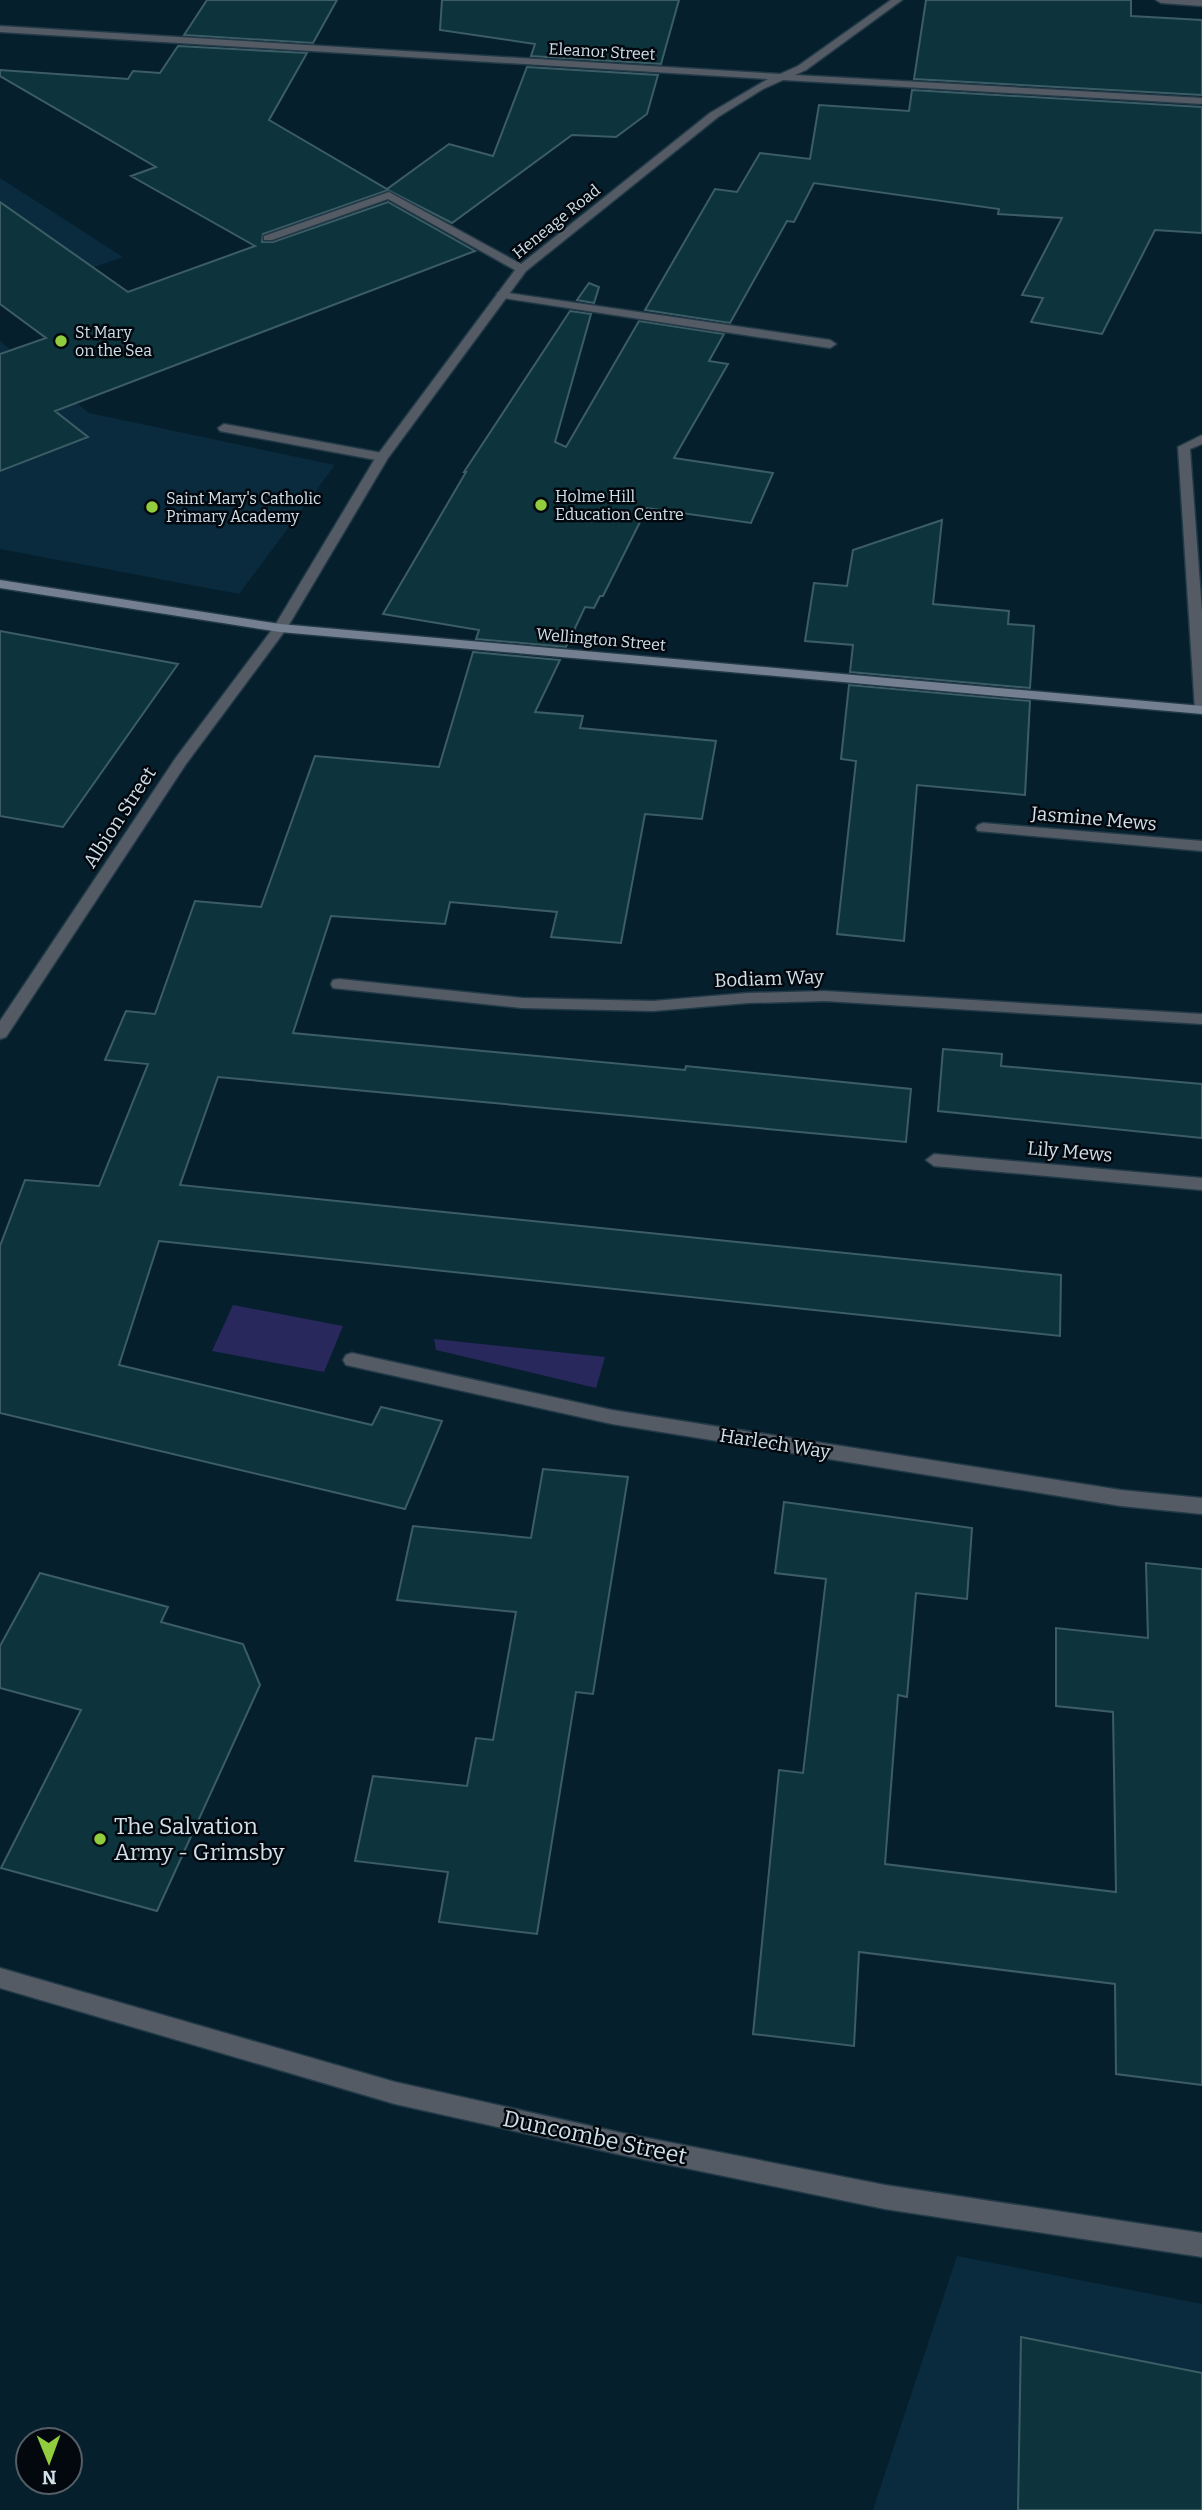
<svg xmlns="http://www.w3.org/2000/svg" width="1202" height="2510" font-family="Bitter,serif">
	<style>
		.built { fill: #092b3d }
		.green { fill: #28285c }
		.building { fill: #0d343c; stroke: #3c5d65; stroke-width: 2 }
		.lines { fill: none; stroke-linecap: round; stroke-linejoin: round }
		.lane-casing { stroke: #223a47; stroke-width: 3 }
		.street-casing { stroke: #223a47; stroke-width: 3 }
		.secondary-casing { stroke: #223a47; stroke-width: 3 }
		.lane { fill: #545b65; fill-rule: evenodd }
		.street { fill: #545b65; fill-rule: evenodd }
		.secondary { fill: #747f8f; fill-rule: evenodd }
		.poi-dot { fill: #92cd3e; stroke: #02080e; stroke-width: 2.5 }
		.labels { text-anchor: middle; stroke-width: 5; stroke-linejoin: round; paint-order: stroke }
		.far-street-label { font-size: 16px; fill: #d1e0e9; stroke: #02080e }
		.far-poi-label { font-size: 16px; fill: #d1e0e9; stroke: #02080e; text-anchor: start }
		.street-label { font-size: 19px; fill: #d1e0e9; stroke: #02080e }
		.near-poi-label { font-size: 23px; fill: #d1e0e9; stroke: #02080e; text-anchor: start }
		.near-street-label { font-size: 23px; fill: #d1e0e9; stroke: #02080e }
	</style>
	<rect width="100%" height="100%" fill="#061f2d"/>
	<!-- built -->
	<path class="built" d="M 0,178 L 123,257 L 0,301 Z
		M 0,341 L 89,413 L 335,465 L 239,594 L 0,549 Z
		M 957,2256 L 1202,2304 L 1202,2510 L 873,2510 Z"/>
	<!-- green -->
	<path class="green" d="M 233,1305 L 343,1326 L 324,1372 L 212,1351 Z
		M 434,1339 L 605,1357 L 596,1388 L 436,1350 Z"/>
	<!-- building -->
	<path class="building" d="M 207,0 L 337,0 L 313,43 L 184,35 Z
		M 442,0 L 679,0 L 661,64 L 531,56 L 535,44 L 440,30 Z
		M 926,0 L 1131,0 L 1131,16 L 1202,20 L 1202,95 L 914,79 Z
		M 178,46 L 307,53 L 269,120 L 387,189 L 449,144 L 493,156 L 527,67 L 658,75 L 647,114 L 616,137 L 572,135 L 452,223 L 388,190 L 263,234 L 262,242 L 273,242 L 388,202 L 475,251 L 55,411 L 88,437 L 0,471 L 0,354 L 46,338 L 0,304 L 0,202 L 128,292 L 255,246 L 131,176 L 156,167 L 0,76 L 0,70 L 128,79 L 133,71 L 160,73 Z
		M 912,90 L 1202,107 L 1202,233 L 1155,230 L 1102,334 L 1031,322 L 1043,298 L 1022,295 L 1062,218 L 998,214 L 999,209 L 814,183 L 794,222 L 787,221 L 730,323 L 645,310 L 715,189 L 737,192 L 760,153 L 810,159 L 819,105 L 909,111 Z
		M 589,283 L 599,287 L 594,303 L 577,300 Z
		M 570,311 L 591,314 L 555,442 L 566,447 L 639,321 L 724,334 L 709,361 L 728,364 L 674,458 L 773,473 L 751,523 L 647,508 L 603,596 L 600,596 L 594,608 L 585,607 L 566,647 L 476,639 L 479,630 L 383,614 L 466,472 L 464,472 Z
		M 942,520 L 933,604 L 1009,611 L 1008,624 L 1034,626 L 1030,688 L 850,672 L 853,645 L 805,641 L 814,583 L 847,586 L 853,550 Z
		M 0,631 L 178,664 L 63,827 L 0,816 Z
		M 473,652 L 560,660 L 535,712 L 583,716 L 580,728 L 716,741 L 702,819 L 645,814 L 621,943 L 551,937 L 557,912 L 450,902 L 445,924 L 331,916 L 293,1033 L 685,1070 L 686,1066 L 911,1089 L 906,1142 L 218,1077 L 180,1185 L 1061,1275 L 1060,1336 L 159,1241 L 119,1365 L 372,1425 L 381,1407 L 442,1421 L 405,1509 L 0,1413 L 0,1246 L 25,1180 L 99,1186 L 148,1064 L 105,1060 L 126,1011 L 155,1014 L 195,901 L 261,907 L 315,756 L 439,767 Z
		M 849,685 L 1030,701 L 1025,795 L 917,785 L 904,941 L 837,934 L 856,761 L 841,759 Z
		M 943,1049 L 1002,1054 L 1001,1066 L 1202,1084 L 1202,1138 L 938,1111 Z
		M 543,1469 L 628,1477 L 593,1694 L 576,1692 L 537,1934 L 439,1922 L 448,1872 L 355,1861 L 373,1776 L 467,1786 L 476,1738 L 493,1740 L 516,1612 L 397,1600 L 413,1526 L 531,1538 Z
		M 784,1502 L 972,1528 L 967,1599 L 916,1593 L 907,1697 L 898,1695 L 885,1864 L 1116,1892 L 1113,1712 L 1056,1706 L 1056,1628 L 1148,1638 L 1146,1563 L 1202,1569 L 1202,2085 L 1116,2074 L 1115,1984 L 859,1952 L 854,2046 L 753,2034 L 779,1770 L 803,1773 L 826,1579 L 775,1573 Z
		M 40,1573 L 168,1607 L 161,1622 L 243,1644 L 260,1685 L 157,1911 L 1,1868 L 81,1710 L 0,1688 L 0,1646 Z
		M 1021,2337 L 1202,2373 L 1202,2510 L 1018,2510 Z"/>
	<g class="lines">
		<!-- lane casing -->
		<g class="lane-casing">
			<path id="lane" d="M 1156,0 L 1202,0 L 1202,6 L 1161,3 Z
				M 501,292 L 830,340 L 836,344 L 830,348 L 497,297 L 497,293 Z
				M 224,424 L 382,453 L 388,457 L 382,461 L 220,431 L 218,428 Z
				M 1202,435 L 1202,444 L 1190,449 L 1202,612 L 1202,714 L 1195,710 L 1178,447 Z
				M 983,823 L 1202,841 L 1202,851 L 978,831 L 976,828 L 978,825 Z
				M 934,1154 L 1202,1178 L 1202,1190 L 934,1166 L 926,1160 Z"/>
		</g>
		<!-- street casing -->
		<g class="street-casing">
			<path id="street" d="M 891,0 L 902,0 L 806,70 L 795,75 L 1202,98 L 1202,104 L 783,80 L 763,89 L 718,117 L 526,271 L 388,458 L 287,628 L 186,764 L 6,1037 L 0,1039 L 0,1021 L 175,759 L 274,627 L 376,457 L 515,270 L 388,199 L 272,240 L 264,240 L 264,236 L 389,192 L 521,264 L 710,113 L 768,79 L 0,32 L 0,26 L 780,74 L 798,66 Z
				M 339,979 L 522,998 L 653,1001 L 748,993 L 825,991 L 1202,1014 L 1202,1024 L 825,1001 L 748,1003 L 653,1011 L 522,1008 L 333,988 L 331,984 L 333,980 Z
				M 352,1353 L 612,1410 L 1121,1490 L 1202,1498 L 1202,1514 L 1121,1506 L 612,1424 L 346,1365 L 343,1360 L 346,1355 Z
				M 0,1968 L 395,2082 L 622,2133 L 885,2185 L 1202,2233 L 1202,2257 L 885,2209 L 622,2155 L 395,2104 L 0,1988 Z"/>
		</g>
		<!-- secondary casing -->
		<g class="secondary-casing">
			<path id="secondary" d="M 0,580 L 280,624 L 1202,706 L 1202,714 L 280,632 L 0,588 Z"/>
		</g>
		<!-- lane -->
		<use href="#lane" class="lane"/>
		<!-- street -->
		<use href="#street" class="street"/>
		<!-- secondary -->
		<use href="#secondary" class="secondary"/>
	</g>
	<!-- markers -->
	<g class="poi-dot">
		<circle cx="61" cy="341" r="7"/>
		<circle cx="541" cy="505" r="7"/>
		<circle cx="152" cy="507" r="7"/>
		<circle cx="100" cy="1839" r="7"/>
	</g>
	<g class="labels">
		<!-- far-street labels -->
		<g class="far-street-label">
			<text transform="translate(602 51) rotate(3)" y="6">Eleanor Street</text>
			<text transform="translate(556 221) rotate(-39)" y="6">Heneage Road</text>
			<text transform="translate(601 639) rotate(5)" y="6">Wellington Street</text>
		</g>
		<!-- far-poi labels -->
		<g class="far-poi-label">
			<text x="75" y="338">St Mary<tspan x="75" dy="18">on the Sea</tspan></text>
			<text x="555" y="502">Holme Hill<tspan x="555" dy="18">Education Centre</tspan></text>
			<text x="166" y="504">Saint Mary's Catholic<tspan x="166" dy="18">Primary Academy</tspan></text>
		</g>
		<!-- street labels -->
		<g class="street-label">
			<text transform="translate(119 817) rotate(-57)" y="7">Albion Street</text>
			<text transform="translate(1094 818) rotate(5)" y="7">Jasmine Mews</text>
			<text transform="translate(769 978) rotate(-2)" y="7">Bodiam Way</text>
			<text transform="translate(1070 1151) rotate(5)" y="7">Lily Mews</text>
			<text transform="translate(775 1443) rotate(9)" y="7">Harlech Way</text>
		</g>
		<!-- near-poi labels -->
		<g class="near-poi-label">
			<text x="114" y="1834">The Salvation<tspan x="114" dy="26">Army - Grimsby</tspan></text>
		</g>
		<!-- near-street labels -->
		<g class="near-street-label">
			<text transform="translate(595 2137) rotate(12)" y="8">Duncombe Street</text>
		</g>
	</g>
	<!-- north arrow -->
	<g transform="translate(49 2461) rotate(179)"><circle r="33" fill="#02080e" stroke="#555e66" stroke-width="2"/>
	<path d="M0-5L12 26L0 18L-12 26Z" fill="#92cd3e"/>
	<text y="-10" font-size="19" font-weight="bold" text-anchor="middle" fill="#d1e0e9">N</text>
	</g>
</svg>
